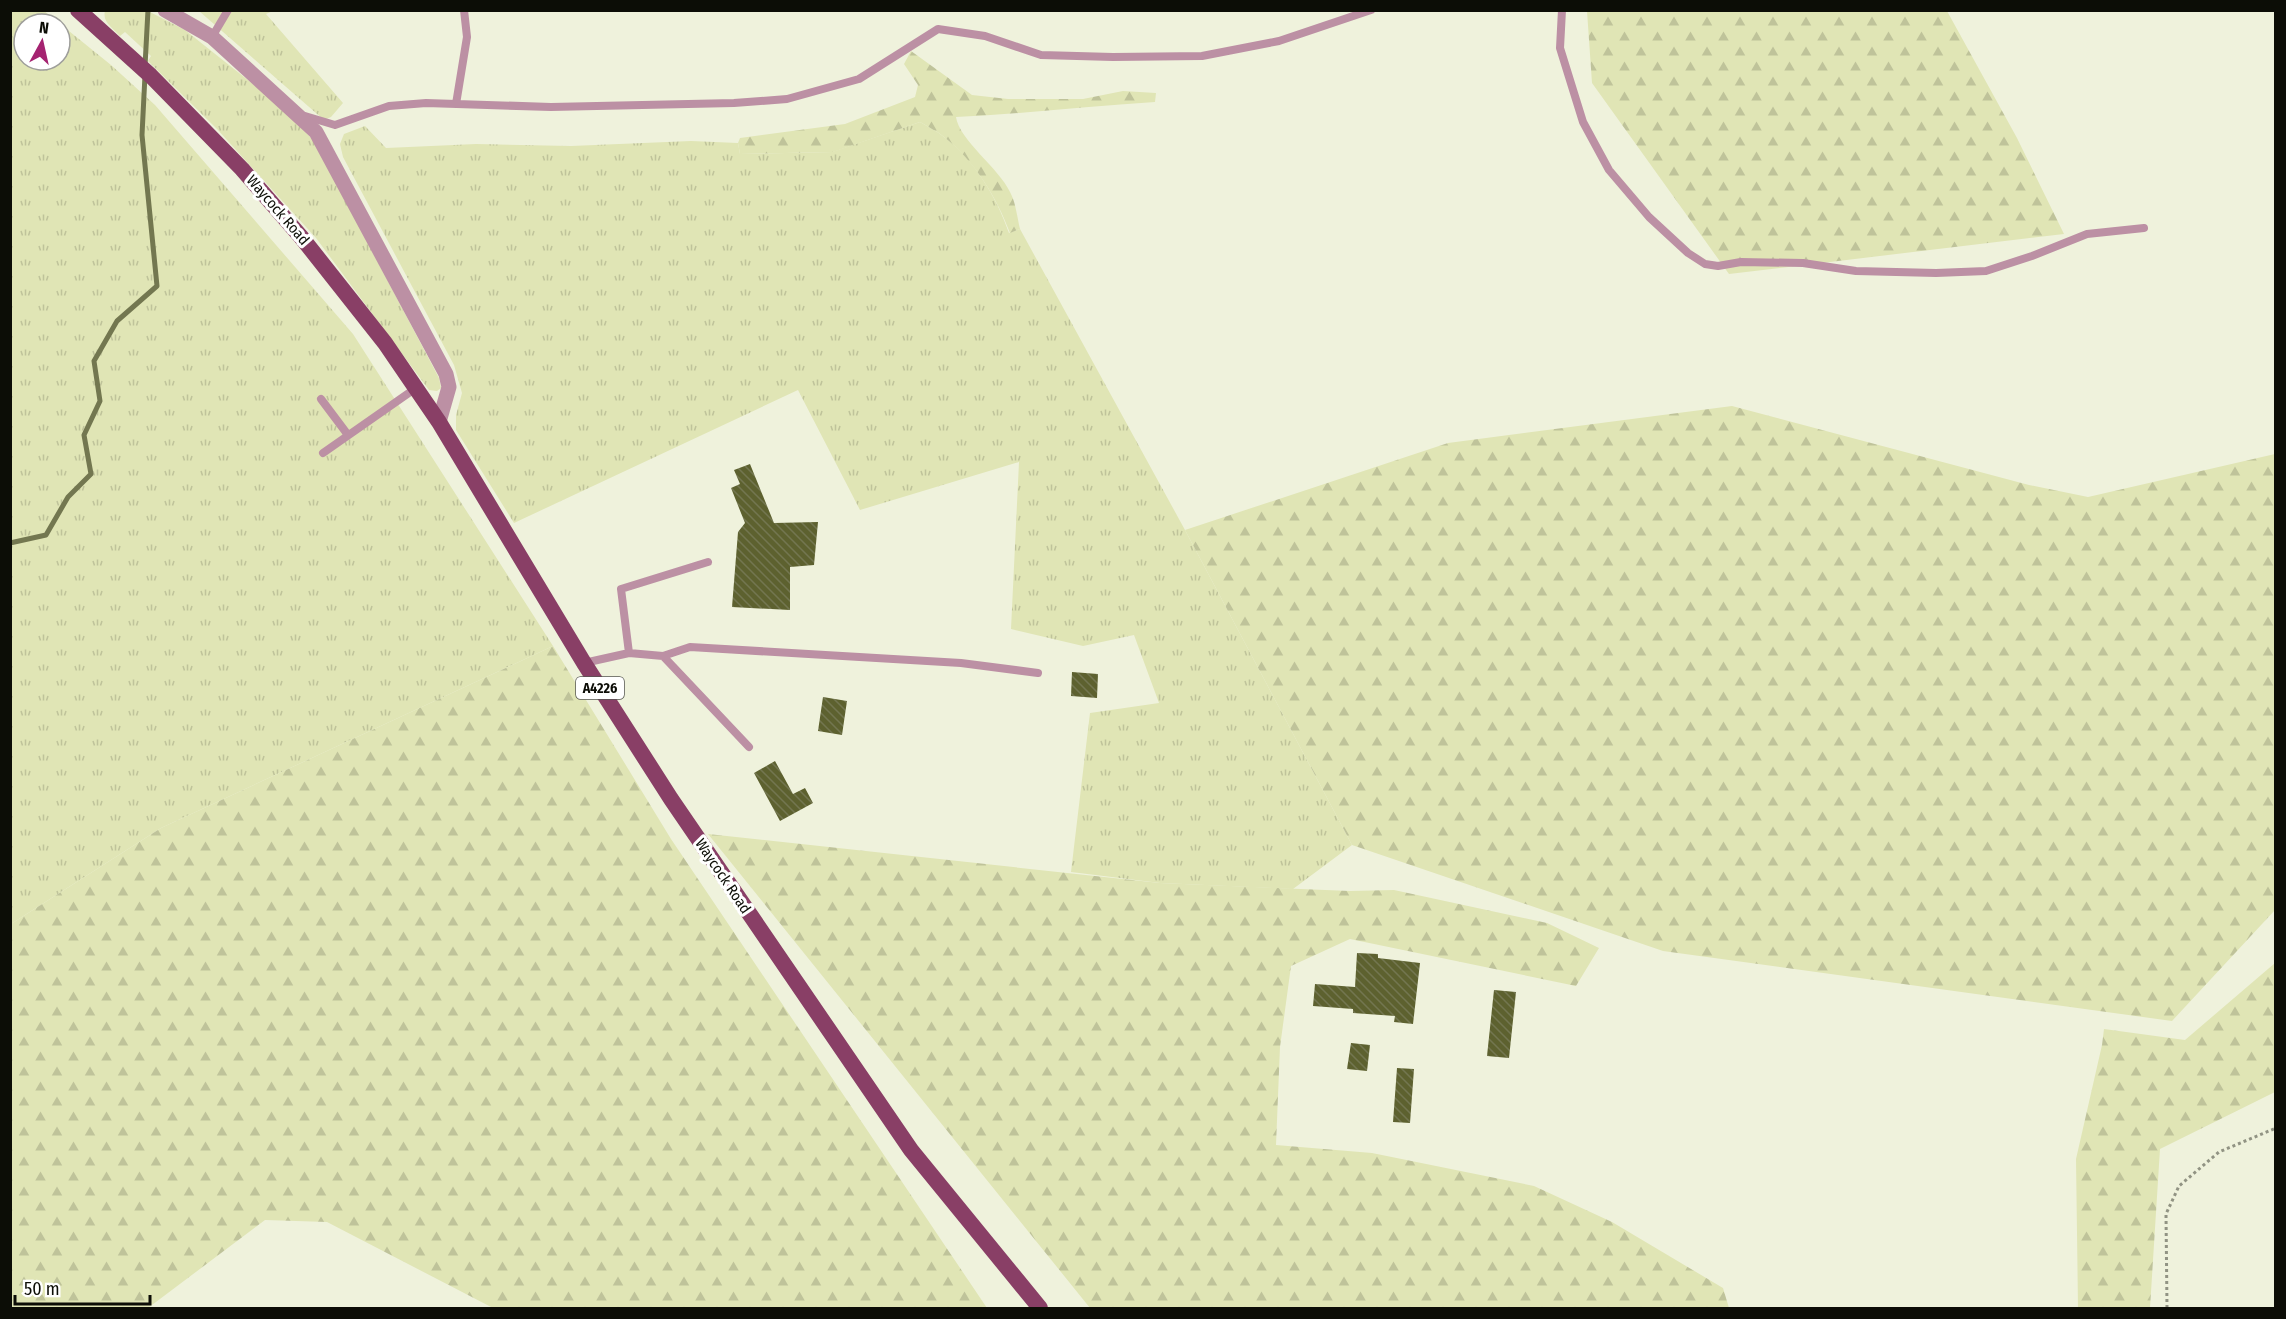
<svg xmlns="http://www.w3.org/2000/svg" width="2286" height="1319" font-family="'Fira Sans Condensed',sans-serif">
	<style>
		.grass { fill: url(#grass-tufts); fill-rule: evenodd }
		.forest { fill: url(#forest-firs) }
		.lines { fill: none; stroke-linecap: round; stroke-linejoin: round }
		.stream { stroke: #737750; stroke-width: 5 }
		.building { fill: url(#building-back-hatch) }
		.path { stroke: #919383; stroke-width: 3; stroke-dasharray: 3 3; stroke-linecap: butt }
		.service { stroke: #bc90a4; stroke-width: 8 }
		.minor { stroke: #bc90a4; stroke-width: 15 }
		.primary { stroke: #893f66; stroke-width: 16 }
		.labels { text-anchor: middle; stroke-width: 6; stroke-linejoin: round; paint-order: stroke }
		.shield { fill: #fff; stroke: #555651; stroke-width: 1.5 }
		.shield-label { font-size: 14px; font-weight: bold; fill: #0c0d06 }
		.street-label { font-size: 15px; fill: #0c0d06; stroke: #fff }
	</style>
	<defs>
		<pattern id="grass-tufts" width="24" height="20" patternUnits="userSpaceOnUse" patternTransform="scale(1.5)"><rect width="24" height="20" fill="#e0e5b5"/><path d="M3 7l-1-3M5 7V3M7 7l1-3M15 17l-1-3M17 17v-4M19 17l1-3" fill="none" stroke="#bfc39a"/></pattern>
		<pattern id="forest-firs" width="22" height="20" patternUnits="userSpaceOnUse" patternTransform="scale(1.5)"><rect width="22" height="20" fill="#e0e5b5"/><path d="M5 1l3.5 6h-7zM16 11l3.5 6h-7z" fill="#bfc39a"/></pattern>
		<pattern id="building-back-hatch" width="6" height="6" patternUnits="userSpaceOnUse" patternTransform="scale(1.5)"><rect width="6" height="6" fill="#5d612f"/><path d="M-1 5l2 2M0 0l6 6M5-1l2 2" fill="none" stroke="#737650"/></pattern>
	</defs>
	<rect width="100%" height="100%" fill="#eff2dc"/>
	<!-- grass -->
	<path class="grass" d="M 43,10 L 111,65 L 155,105 L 353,334 L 553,646 L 161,828 L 11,924 L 10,11 ZM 24,24 L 60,24 L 60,60 L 24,60 Z
		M 105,11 L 148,11 L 185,30 L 283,108 L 314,141 L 439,378 L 441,388 L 437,391 L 429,390 L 316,238 L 217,129 L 148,61 L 151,56 L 125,32 L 120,36 C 113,28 102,22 105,11 Z
		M 199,11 L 273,11 L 266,14 L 343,103 L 331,117 L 324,120 Z
		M 920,122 C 928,127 937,131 944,137 C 974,159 997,198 1009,233 L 1020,229 L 1185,530 L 1352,845 L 1293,889 L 1160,883 L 1071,872 L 1090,713 L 1159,703 L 1134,635 L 1083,646 L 1011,629 L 1019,462 L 860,510 L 798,390 L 514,523 L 456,430 L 456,415 L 462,393 L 454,365 L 343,157 L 340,144 L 344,134 L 365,126 L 386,148 L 476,144 L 571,146 L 691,141 L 738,143 L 740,154 L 832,152 Z"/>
	<!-- forest -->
	<path class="forest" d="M 1587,11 L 1947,11 L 2017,138 L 2064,234 L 1729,274 L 1592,83 Z
		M 911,51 L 972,95 L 1008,99 L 1083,99 L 1123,91 L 1156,93 L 1155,102 C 1089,106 1023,114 956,117 C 959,140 999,168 1010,192 C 1016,203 1017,217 1020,229 L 1010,233 C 997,198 974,160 944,137 C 937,131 928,127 920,122 L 833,152 L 740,154 L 738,143 L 740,138 L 845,124 L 915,97 L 918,85 L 904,64 Z
		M 1732,406 L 2029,485 L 2088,497 L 2275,454 L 2275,910 L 2172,1021 L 1663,951 L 1352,845 L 1185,530 L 1448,443 Z
		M 553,646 L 671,839 L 987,1308 L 493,1308 L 327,1222 L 265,1220 L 148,1308 L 11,1308 L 11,924 L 161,828 Z
		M 708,834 L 1160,883 L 1350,891 L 1394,890 L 1547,923 L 1599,948 L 1576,986 L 1350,939 L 1291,966 L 1280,1047 L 1276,1145 L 1372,1153 L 1534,1186 L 1612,1222 L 1723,1288 L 1729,1308 L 1090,1308 Z
		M 2275,963 L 2275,1092 L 2160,1149 L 2150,1308 L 2078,1308 L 2076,1159 L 2102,1045 L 2104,1029 L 2185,1040 Z"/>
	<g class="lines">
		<!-- stream -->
		<path class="stream" d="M 145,66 L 148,10
			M 10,543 L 46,535 L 68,497 L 91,474 L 84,435 L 100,401 L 94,361 L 117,321 L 157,286 L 142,135 L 145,75"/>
	</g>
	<!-- building -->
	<path class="building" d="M 750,464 L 774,523 L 818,522 L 814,565 L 790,567 L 790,610 L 732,607 L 738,532 L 745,523 L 731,488 L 740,484 L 734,470 Z
		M 1072,672 L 1098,674 L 1097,698 L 1071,696 Z
		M 823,697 L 847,701 L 842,735 L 818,731 Z
		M 775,761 L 793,794 L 805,788 L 813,803 L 780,821 L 754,773 Z
		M 1357,953 L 1378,954 L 1378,958 L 1420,963 L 1413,1024 L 1394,1022 L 1395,1016 L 1353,1013 L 1353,1009 L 1313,1006 L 1315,984 L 1355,987 Z
		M 1494,990 L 1516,992 L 1509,1058 L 1487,1056 Z
		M 1351,1043 L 1370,1045 L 1367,1071 L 1347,1069 Z
		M 1397,1068 L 1414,1069 L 1410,1123 L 1393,1122 Z"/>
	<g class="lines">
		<!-- path -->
		<path class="path" d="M 2167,1308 L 2166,1214 L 2179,1186 L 2219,1152 L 2276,1128"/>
		<!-- service -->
		<path class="service" d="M 1562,10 L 1560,48 L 1583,122 L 1609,170 L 1649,217 L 1688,253 L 1705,264 L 1718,266 L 1741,262 L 1803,263 L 1856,271 L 1936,273 L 1986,271 L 2032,256 L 2087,234 L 2144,228
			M 212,37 L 228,10
			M 456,104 L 467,37 L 464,10
			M 305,116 L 335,125 L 389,106 L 426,103 L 551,107 L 734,103 L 787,99 L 859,79 L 938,29 L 985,36 L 1041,55 L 1113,57 L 1202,56 L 1279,41 L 1371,10
			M 321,399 L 348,435
			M 323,453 L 416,388
			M 629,653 L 663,656 L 749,747
			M 663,656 L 690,647 L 961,663 L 1038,673
			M 584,663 L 629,653 L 621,589 L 708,562"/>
		<!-- minor -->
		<path class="minor" d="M 165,10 L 212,37 L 316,132 L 446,374 L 449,387 L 439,422"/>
		<!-- primary -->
		<path class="primary" d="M 78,10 L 151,76 L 242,169 L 302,238 L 385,343 L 439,422 L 584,663 L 671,799 L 911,1150 L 1040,1308"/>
	</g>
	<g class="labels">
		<!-- shield labels -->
		<rect class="shield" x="576" y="677" width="48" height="22" rx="4.5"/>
		<g class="shield-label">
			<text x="600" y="693">A4226</text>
		</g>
		<!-- street labels -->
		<g class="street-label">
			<text transform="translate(278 210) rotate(49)" y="5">Waycock Road</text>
			<text transform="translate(723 876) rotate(56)" y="5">Waycock Road</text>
		</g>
	</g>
	<!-- border -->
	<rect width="2286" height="1319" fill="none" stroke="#0c0d06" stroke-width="24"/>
	<!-- north arrow -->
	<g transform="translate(42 42) rotate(8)"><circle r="28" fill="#ffffff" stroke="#9e9e9b" stroke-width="1.5"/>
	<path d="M0-4.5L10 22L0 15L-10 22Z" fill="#a52371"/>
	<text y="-9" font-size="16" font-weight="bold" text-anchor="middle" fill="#0c0d06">N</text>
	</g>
	<!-- scale -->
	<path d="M15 1295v9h135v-9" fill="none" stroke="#0c0d06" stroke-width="3"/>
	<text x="24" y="1295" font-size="18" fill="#0c0d06" stroke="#ffffff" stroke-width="4.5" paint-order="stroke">50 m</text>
</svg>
